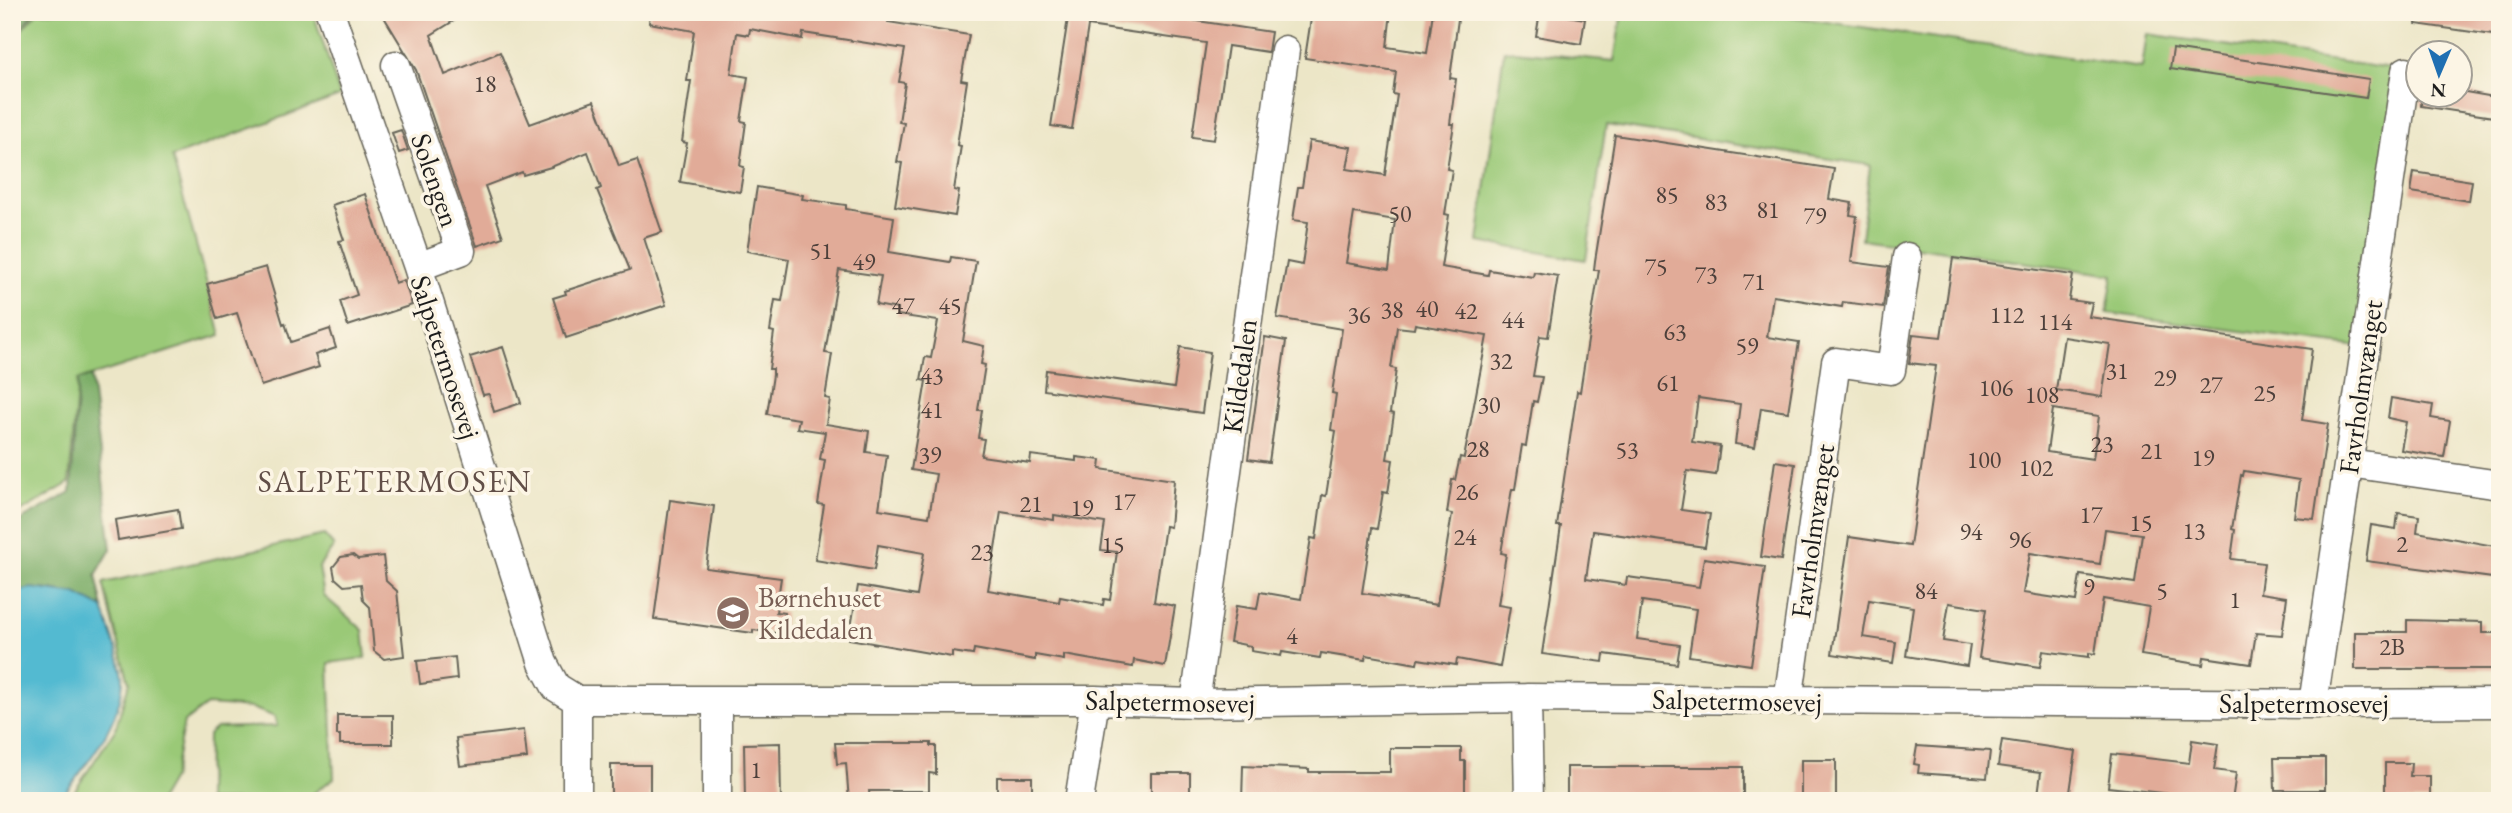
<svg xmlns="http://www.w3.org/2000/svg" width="2512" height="813" font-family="'EB Garamond',serif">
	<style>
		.green { fill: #9ac977; stroke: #5b724a; stroke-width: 2 }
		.forest { fill: #7bad68; stroke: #4c6442; stroke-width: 2 }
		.water { fill: #53bad1; stroke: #386b76; stroke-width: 2 }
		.building { fill: #e1ab98; fill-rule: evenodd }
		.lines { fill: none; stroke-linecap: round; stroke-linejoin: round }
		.minor-casing { stroke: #656358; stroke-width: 31 }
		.minor { stroke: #fff; stroke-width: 28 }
		.labels { text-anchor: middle; stroke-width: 7; stroke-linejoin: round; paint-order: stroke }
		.number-label { font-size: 24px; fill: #4d403b }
		.street-label { font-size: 28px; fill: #1c1c1c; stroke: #fcf5e5 }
		.education-label { font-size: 28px; fill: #785e54; stroke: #fcf5e5; text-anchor: start }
		.neighbourhood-label { font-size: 30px; letter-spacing: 2px; fill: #614e47; stroke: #fcf5e5 }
	</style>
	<rect width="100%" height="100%" fill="#fcf5e5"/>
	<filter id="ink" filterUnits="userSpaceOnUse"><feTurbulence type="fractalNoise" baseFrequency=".0143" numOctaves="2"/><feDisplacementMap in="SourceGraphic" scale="14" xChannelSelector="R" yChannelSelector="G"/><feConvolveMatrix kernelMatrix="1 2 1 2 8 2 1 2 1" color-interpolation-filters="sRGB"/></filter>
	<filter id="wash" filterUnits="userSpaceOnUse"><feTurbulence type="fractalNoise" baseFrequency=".00686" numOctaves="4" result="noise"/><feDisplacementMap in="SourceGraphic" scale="28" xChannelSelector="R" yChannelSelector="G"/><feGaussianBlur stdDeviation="1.57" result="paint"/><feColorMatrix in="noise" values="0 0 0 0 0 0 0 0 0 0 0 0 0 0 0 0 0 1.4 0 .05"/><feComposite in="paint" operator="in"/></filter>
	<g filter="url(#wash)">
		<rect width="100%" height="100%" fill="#ece6c7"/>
		<!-- green -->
		<path class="green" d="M 37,12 L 313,12 L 340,96 L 172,157 L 221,335 L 78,380 L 69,483 L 12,517 L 12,41 Z
			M 1622,12 L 1759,12 L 2142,68 L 2147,34 L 2406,71 L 2366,348 L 2107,313 L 2113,275 L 1861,239 L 1870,165 L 1606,125 L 1586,260 L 1478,242 L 1504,50 L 1614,61 Z
			M 324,535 L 334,546 L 319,567 L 324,596 L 363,630 L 366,658 L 329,663 L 334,778 L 303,801 L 207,800 L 208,735 L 216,728 L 277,726 L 275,717 L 252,708 L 207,705 L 184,722 L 173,777 L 159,801 L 68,801 L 115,730 L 129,683 L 103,583 Z"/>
		<!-- forest -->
		<path class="forest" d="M 12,12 L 34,12 L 12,40 Z
			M 91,376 L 111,549 L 96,575 L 103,608 C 72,592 48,585 12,592 L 12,525 L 71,492 L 78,380 Z"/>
		<!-- water -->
		<path class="water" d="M 32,588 L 76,594 L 103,608 C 108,624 125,668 123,682 C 119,727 85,766 59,801 L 12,801 L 12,592 Z"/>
		<g id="blocks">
			<!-- building -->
			<path class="building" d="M 381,12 L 468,12 L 431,35 L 445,75 L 500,52 L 530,124 L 594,101 L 619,166 L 637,160 L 662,232 L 644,238 L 666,305 L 566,338 L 553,298 L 566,294 L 565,291 L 630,270 L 597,190 L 601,188 L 588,152 L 551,167 L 523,175 L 522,172 L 485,186 L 503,237 L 477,246 L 416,70 Z
				M 650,12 L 889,12 L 888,22 L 969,35 L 961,80 L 967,81 L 957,145 L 961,146 L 954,190 L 959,191 L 955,216 L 895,206 L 902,163 L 897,162 L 904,123 L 899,122 L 905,83 L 899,82 L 905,49 L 803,33 L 802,39 L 750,29 L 749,35 L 737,33 L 731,74 L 748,77 L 741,121 L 746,122 L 740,166 L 744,167 L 740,192 L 680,182 L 687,143 L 682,142 L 691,81 L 687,81 L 694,31 L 649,23 Z
				M 1069,12 L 1151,14 L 1271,32 L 1268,52 L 1228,46 L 1214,140 L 1192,137 L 1206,43 L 1088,26 L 1072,129 L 1051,126 Z
				M 1312,12 L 1391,12 L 1387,47 L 1427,53 L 1433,12 L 1459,12 L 1450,78 L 1456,79 L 1450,124 L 1454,124 L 1447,169 L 1452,170 L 1445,214 L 1449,215 L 1441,267 L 1488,275 L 1489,270 L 1533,277 L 1534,272 L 1558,276 L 1548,337 L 1540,336 L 1533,376 L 1542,377 L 1537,402 L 1533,401 L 1526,446 L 1522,445 L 1515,489 L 1512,489 L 1501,553 L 1506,554 L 1498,605 L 1510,607 L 1500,667 L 1457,659 L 1456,665 L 1418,659 L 1417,664 L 1366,655 L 1365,660 L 1321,653 L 1320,658 L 1282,652 L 1281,656 L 1251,651 L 1251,646 L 1230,642 L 1236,606 L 1257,609 L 1260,592 L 1301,599 L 1311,538 L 1316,539 L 1322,495 L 1326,496 L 1336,431 L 1331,430 L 1336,394 L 1332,393 L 1342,329 L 1277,318 L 1287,262 L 1302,265 L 1308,222 L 1293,220 L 1298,187 L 1302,187 L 1309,141 L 1351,147 L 1347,169 L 1385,175 L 1397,95 L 1393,94 L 1396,72 L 1305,58 ZM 1354,213 L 1395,220 L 1389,270 L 1346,263 ZM 1415,324 L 1487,336 L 1464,458 L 1460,457 L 1455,480 L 1452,480 L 1447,513 L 1452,514 L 1437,605 L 1362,593 L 1372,528 L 1377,529 L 1383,492 L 1388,493 L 1393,460 L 1387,459 L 1394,414 L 1390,413 L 1396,369 L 1391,368 L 1397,327 L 1414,329 Z
				M 1540,12 L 1568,12 L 1567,16 L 1585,19 L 1581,44 L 1536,36 Z
				M 2417,12 L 2500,12 L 2500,36 L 2416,24 Z
				M 2173,49 L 2369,79 L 2366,98 L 2170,69 Z
				M 2460,91 L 2500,98 L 2500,118 L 2421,106 L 2422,94 L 2460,94 Z
				M 401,130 L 408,150 L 399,153 L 392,133 Z
				M 1615,135 L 1834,169 L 1829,199 L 1852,203 L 1850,215 L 1857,216 L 1851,262 L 1889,267 L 1883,307 L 1843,302 L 1842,307 L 1773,296 L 1767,337 L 1799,342 L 1788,412 L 1761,408 L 1755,447 L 1735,444 L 1740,404 L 1698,398 L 1692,442 L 1720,446 L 1716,475 L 1687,471 L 1681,510 L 1710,514 L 1705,547 L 1593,531 L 1586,579 L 1626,585 L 1627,577 L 1699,587 L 1704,558 L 1765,567 L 1751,665 L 1689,656 L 1696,609 L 1642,601 L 1637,639 L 1680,645 L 1677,664 L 1604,654 L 1603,662 L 1542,654 L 1561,526 L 1557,526 L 1577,391 L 1580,392 L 1599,270 L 1594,270 L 1595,261 Z
				M 2414,172 L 2472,181 L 2469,201 L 2411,192 Z
				M 757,187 L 803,195 L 802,199 L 846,205 L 846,209 L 894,217 L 889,252 L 950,262 L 951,257 L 976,261 L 963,341 L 984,346 L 981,364 L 985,365 L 978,410 L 982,410 L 978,438 L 984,439 L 981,456 L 1030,463 L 1031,455 L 1076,461 L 1076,457 L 1101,460 L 1100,469 L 1174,480 L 1170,527 L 1165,526 L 1154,602 L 1175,606 L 1165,666 L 1134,660 L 1133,667 L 1064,655 L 1064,660 L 1035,655 L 1035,660 L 974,649 L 973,655 L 952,652 L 952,657 L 849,639 L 858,586 L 917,596 L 924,553 L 878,545 L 874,570 L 815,560 L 824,505 L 818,504 L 825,460 L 820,459 L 825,432 L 797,428 L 799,419 L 767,414 L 773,375 L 773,369 L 769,369 L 774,332 L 770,331 L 775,300 L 782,301 L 789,259 L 747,251 ZM 839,270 L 881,276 L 876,305 L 898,309 L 897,315 L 938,321 L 931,358 L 925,357 L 921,380 L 926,381 L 911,470 L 936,474 L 929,517 L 879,509 L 887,455 L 866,452 L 869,431 L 826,424 L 830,399 L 825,398 L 832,354 L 825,353 ZM 1001,512 L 1054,520 L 1054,515 L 1105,523 L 1101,550 L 1117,552 L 1110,600 L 1104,599 L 1103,605 L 1060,597 L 1059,602 L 988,590 Z
				M 365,194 L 395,283 L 404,280 L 412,305 L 348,326 L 340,301 L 357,295 L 339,241 L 344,240 L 332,205 Z
				M 1953,258 L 2073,275 L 2069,300 L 2092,303 L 2089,317 L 2312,349 L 2302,420 L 2328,424 L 2314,519 L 2294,517 L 2299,480 L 2244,471 L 2243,476 L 2241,475 L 2232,529 L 2235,530 L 2231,559 L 2264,563 L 2260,593 L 2287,597 L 2282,635 L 2256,633 L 2251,664 L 2204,657 L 2203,665 L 2141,655 L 2149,607 L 2103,599 L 2095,654 L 2089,653 L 2089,657 L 2043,651 L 2040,667 L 1979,658 L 1986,609 L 1949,603 L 1943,641 L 1970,645 L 1967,666 L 1906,656 L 1913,607 L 1869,600 L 1863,637 L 1896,642 L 1893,663 L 1832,654 L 1849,537 L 1910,546 L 1936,366 L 1909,363 L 1913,334 L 1941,337 ZM 2064,337 L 2110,344 L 2102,397 L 2056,390 ZM 2053,409 L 2099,416 L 2093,459 L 2047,452 ZM 2105,529 L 2142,534 L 2135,583 L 2080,575 L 2076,601 L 2023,593 L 2030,553 L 2100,564 Z
				M 266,267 L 283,324 L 285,323 L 291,342 L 330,329 L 336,348 L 315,355 L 319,367 L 261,386 L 237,313 L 217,319 L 207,284 Z
				M 1265,337 L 1286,341 L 1269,462 L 1248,459 Z
				M 503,347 L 521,403 L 494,412 L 489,394 L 483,395 L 470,357 Z
				M 1180,347 L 1210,352 L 1202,413 L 1044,390 L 1046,370 L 1174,388 Z
				M 2391,398 L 2433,405 L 2431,418 L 2450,421 L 2444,457 L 2401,450 L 2406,422 L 2388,418 Z
				M 1775,461 L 1795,464 L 1781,560 L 1761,557 Z
				M 670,500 L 714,506 L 706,568 L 781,578 L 776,612 L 785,613 L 782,634 L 753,630 L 753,633 L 654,619 Z
				M 178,509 L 181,529 L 118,540 L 115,520 Z
				M 2398,513 L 2419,516 L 2417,532 L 2500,547 L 2500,579 L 2366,561 L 2371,525 L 2396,529 Z
				M 353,555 L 358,559 L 383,556 L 386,581 L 397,591 L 404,656 L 384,659 L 374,651 L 370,607 L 363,600 L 361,584 L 344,586 L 335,578 L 333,567 L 341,557 Z
				M 2407,620 L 2482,622 L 2482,633 L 2500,633 L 2500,669 L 2355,669 L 2355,632 L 2407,632 Z
				M 455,657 L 457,679 L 420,684 L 417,661 Z
				M 337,715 L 393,715 L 393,744 L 340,744 L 340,735 L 337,735 Z
				M 524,730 L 527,758 L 460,766 L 456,738 Z
				M 2002,740 L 2076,751 L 2069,799 L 2038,795 L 2041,772 L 1998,766 Z
				M 2192,740 L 2218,744 L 2214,770 L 2236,773 L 2232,801 L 2198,801 L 2199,797 L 2108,787 L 2112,754 L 2189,763 Z
				M 780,743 L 781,801 L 745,801 L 744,744 Z
				M 835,743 L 931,743 L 931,746 L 936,746 L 936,774 L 929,773 L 929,791 L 869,791 L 870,801 L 849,801 L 846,763 L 837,764 Z
				M 1917,746 L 1990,751 L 1987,778 L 1918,773 L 1919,765 L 1914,764 Z
				M 1390,748 L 1461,748 L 1461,761 L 1465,761 L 1465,797 L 1407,797 L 1407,801 L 1242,801 L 1243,766 L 1309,769 L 1309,772 L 1390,772 Z
				M 2274,758 L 2325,758 L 2325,790 L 2275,790 Z
				M 1801,760 L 1836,760 L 1836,801 L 1801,801 Z
				M 2385,763 L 2411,763 L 2410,776 L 2430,776 L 2430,801 L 2385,801 Z
				M 611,765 L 650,765 L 650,801 L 611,801 Z
				M 1567,767 L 1743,767 L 1743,801 L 1567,801 Z
				M 1151,773 L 1190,773 L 1190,801 L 1151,801 Z
				M 997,777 L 1032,777 L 1032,801 L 997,801 Z"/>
		</g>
	</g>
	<g filter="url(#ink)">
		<use href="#blocks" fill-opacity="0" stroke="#656358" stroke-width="2"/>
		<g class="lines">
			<!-- minor casing -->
			<g class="minor-casing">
				<path id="minor" d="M 330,12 L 418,267 L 543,663 L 556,687 L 577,700 L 1095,700 L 1195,703 L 1527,698 L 2313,704 L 2500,703
					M 396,65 L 461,251 L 418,267
					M 2349,463 L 2500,485
					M 1527,698 L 1529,801
					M 577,700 L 577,801
					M 1788,701 L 1836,362 L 1891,370 L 1907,257
					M 1195,703 L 1285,50
					M 2313,704 L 2406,71
					M 717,801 L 717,700
					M 1079,801 L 1095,700"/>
			</g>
			<!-- minor -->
			<use href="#minor" class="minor"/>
		</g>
	</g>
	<!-- icons -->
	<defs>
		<g id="school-disc" transform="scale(1.75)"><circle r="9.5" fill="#8d6e63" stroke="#fcf5e5"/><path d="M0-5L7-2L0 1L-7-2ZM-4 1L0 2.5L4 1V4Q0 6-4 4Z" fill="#fff"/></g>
	</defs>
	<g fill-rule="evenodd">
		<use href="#school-disc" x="733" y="613"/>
	</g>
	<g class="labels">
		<!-- number labels -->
		<g class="number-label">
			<text x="485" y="92">18</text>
			<text x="1667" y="203">85</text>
			<text x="1716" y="210">83</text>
			<text x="1768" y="218">81</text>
			<text x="1400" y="222">50</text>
			<text x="1815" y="224">79</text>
			<text x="821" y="259">51</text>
			<text x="864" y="270">49</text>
			<text x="1656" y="275">75</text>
			<text x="1706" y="283">73</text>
			<text x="1754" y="290">71</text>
			<text x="903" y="314">47</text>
			<text x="950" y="314">45</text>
			<text x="1427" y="317">40</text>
			<text x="1392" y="318">38</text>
			<text x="1466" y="319">42</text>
			<text x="1359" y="323">36</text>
			<text x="2007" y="323">112</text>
			<text x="1513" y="328">44</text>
			<text x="2055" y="330">114</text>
			<text x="1675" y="340">63</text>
			<text x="1747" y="354">59</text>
			<text x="1501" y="369">32</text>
			<text x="2117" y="379">31</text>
			<text x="932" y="384">43</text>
			<text x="2165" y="386">29</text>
			<text x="1668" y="391">61</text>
			<text x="2211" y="393">27</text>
			<text x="1996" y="396">106</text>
			<text x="2265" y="401">25</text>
			<text x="2042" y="403">108</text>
			<text x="1489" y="413">30</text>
			<text x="932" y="418">41</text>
			<text x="2102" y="452">23</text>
			<text x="1478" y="457">28</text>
			<text x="1627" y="458">53</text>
			<text x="2152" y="459">21</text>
			<text x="930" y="463">39</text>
			<text x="2203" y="466">19</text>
			<text x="1984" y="468">100</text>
			<text x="2036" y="476">102</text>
			<text x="1467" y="500">26</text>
			<text x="1124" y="510">17</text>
			<text x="1031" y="512">21</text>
			<text x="1082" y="516">19</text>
			<text x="2091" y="523">17</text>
			<text x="2141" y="531">15</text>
			<text x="2194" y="539">13</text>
			<text x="1971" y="540">94</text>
			<text x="1465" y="545">24</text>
			<text x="2020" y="548">96</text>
			<text x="2402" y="552">2</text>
			<text x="1113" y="553">15</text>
			<text x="982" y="560">23</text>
			<text x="2089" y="595">9</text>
			<text x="1926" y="599">84</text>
			<text x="2162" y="599">5</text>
			<text x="2235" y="608">1</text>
			<text x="1292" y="644">4</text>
			<text x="2392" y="655">2B</text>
			<text x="756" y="778">1</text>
		</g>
		<!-- street labels -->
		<g class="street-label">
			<text transform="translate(436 180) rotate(71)" y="10">Solengen</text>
			<text transform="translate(446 357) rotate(72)" y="10">Salpetermosevej</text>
			<text transform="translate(1239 376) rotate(-82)" y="10">Kildedalen</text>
			<text transform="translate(2360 387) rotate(-82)" y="10">Favrholmvænget</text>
			<text transform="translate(1812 531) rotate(-82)" y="10">Favrholmvænget</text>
			<text transform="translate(1737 700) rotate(1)" y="10">Salpetermosevej</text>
			<text transform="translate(1170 701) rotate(1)" y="10">Salpetermosevej</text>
			<text x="2304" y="713">Salpetermosevej</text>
		</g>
		<!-- education labels -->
		<g class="education-label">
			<text x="758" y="607">Børnehuset<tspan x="758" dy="32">Kildedalen</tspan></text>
		</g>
		<!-- neighbourhood labels -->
		<g class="neighbourhood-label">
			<text x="395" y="492">SALPETERMOSEN</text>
		</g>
	</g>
	<!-- margin -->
	<rect width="2512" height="813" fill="none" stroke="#fcf5e5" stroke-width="42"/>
	<!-- north arrow -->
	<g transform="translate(2439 74) rotate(182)"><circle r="33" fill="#fcf5e5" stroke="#a29e95" stroke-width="2"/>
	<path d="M0-5L12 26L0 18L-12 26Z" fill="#1f6fb2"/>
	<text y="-10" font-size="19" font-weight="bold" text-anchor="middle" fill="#1c1c1c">N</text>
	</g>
</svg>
